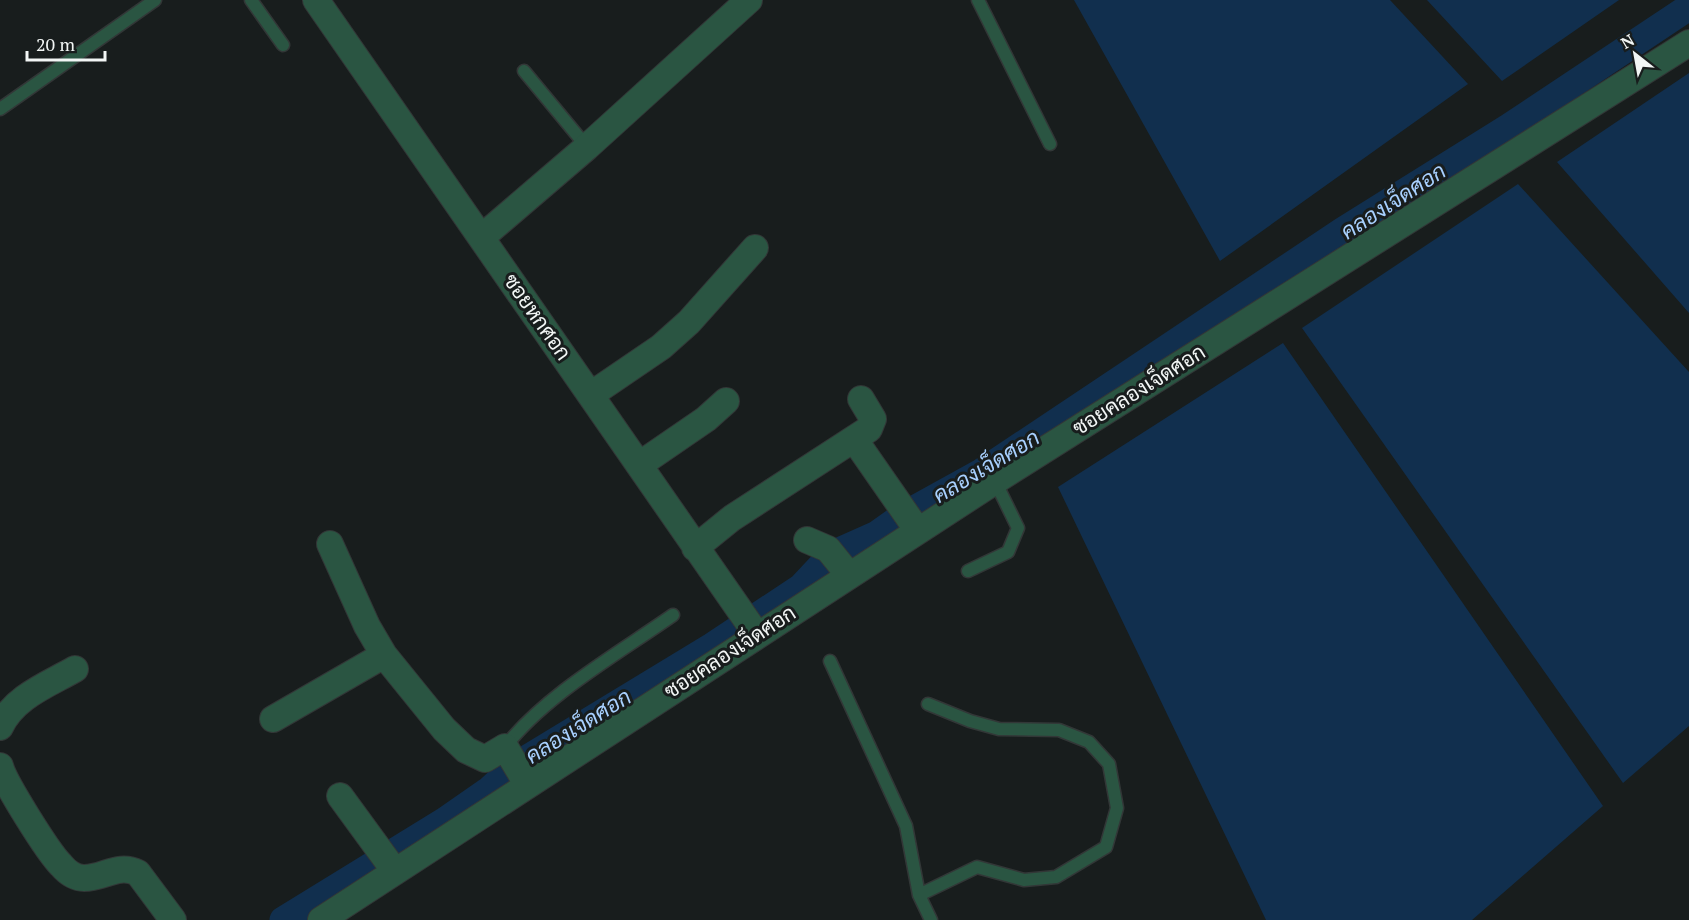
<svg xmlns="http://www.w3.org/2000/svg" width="1689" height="920" font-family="'PT Serif',Sarabun,serif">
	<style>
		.water { fill: #112f4e }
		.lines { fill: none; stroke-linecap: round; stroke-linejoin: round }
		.canal { stroke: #112f4e; stroke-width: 27 }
		.lane-casing { stroke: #323737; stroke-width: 15 }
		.street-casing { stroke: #323737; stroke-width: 28 }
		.lane { stroke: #2a5542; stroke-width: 12 }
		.street { stroke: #2a5542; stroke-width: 26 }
		.labels { text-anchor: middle; stroke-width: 6; stroke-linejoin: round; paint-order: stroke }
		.street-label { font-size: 21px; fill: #f2f6f5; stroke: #181d1d }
		.water-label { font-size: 22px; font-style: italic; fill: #a8d0fe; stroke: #181d1d }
	</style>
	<rect width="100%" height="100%" fill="#181d1d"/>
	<!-- water -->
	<path class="water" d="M 1074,0 L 1390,0 L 1468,84 L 1220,261 Z
		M 1427,0 L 1619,0 L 1502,81 Z
		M 1689,73 L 1689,313 L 1557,162 Z
		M 1518,184 L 1689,372 L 1689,726 L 1623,783 L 1302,328 Z
		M 1283,343 L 1603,806 L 1472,920 L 1266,920 L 1058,487 Z"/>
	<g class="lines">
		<!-- canal -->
		<path class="canal" d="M 283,920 L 444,821 L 490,789 L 516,765 L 712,646 L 801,587 L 832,554 L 877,534 L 905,514 L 981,472 L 1342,231 L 1507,128 L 1689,7"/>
		<!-- lane casing -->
		<g class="lane-casing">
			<path id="lane" d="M 251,0 L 283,45
				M 978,0 L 1050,144
				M 524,71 L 587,147
				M 0,109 L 155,0
				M 968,571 L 1008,552 L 1018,528 L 995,481
				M 830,661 L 906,826 L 919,895 L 931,920
				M 505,747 C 545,695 619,653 673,615
				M 919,895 L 977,867 L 1024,880 L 1056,877 L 1106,847 L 1117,808 L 1109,764 L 1089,742 L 1059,730 L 999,729 L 970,721 L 928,704"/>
		</g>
		<!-- street casing -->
		<g class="street-casing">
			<path id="street" d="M 316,0 L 757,635
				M 482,237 L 587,147 L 749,0
				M 592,394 L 661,347 L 689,322 L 755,248
				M 854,439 L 918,531
				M 639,465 L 706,419 L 726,401
				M 807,540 L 828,549 L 849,575
				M 330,544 L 367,626 L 384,655 L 444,729 L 466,750 L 485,759 L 505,747 L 527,784
				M 695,548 L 732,518 L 869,429 L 873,419 L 861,399
				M 273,719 L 384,655
				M 0,727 C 14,697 47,685 75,669
				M 0,766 C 4,782 48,852 61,865 C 67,872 74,878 84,878 C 104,878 118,863 138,873 L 173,920
				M 340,796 L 394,870
				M 321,920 L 995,481 L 1689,43"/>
		</g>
		<!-- lane -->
		<use href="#lane" class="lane"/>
		<!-- street -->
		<use href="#street" class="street"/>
	</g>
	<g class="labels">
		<!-- street labels -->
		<g class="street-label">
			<text transform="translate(537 317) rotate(55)" y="7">ซอยหกศอก</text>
			<text transform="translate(1139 390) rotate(-32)" y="7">ซอยคลองเจ็ดศอก</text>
			<text transform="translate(730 652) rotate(-33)" y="7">ซอยคลองเจ็ดศอก</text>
		</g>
		<!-- water labels -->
		<g class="water-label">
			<text transform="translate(1393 201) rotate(-33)" y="8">คลองเจ็ดศอก</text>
			<text transform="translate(986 466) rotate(-31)" y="8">คลองเจ็ดศอก</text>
			<text transform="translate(578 726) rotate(-32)" y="8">คลองเจ็ดศอก</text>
		</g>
	</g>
	<!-- north arrow -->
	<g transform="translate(1635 54) rotate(329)" stroke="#181d1d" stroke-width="4.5" paint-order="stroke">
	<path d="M0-4.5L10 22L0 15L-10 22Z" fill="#f2f6f5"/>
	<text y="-9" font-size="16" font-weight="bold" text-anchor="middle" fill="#f2f6f5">N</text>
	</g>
	<!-- scale -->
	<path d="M27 51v9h78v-9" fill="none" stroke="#f2f6f5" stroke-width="3"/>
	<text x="36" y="51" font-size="18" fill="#f2f6f5" stroke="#181d1d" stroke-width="4.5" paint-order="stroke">20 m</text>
</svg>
